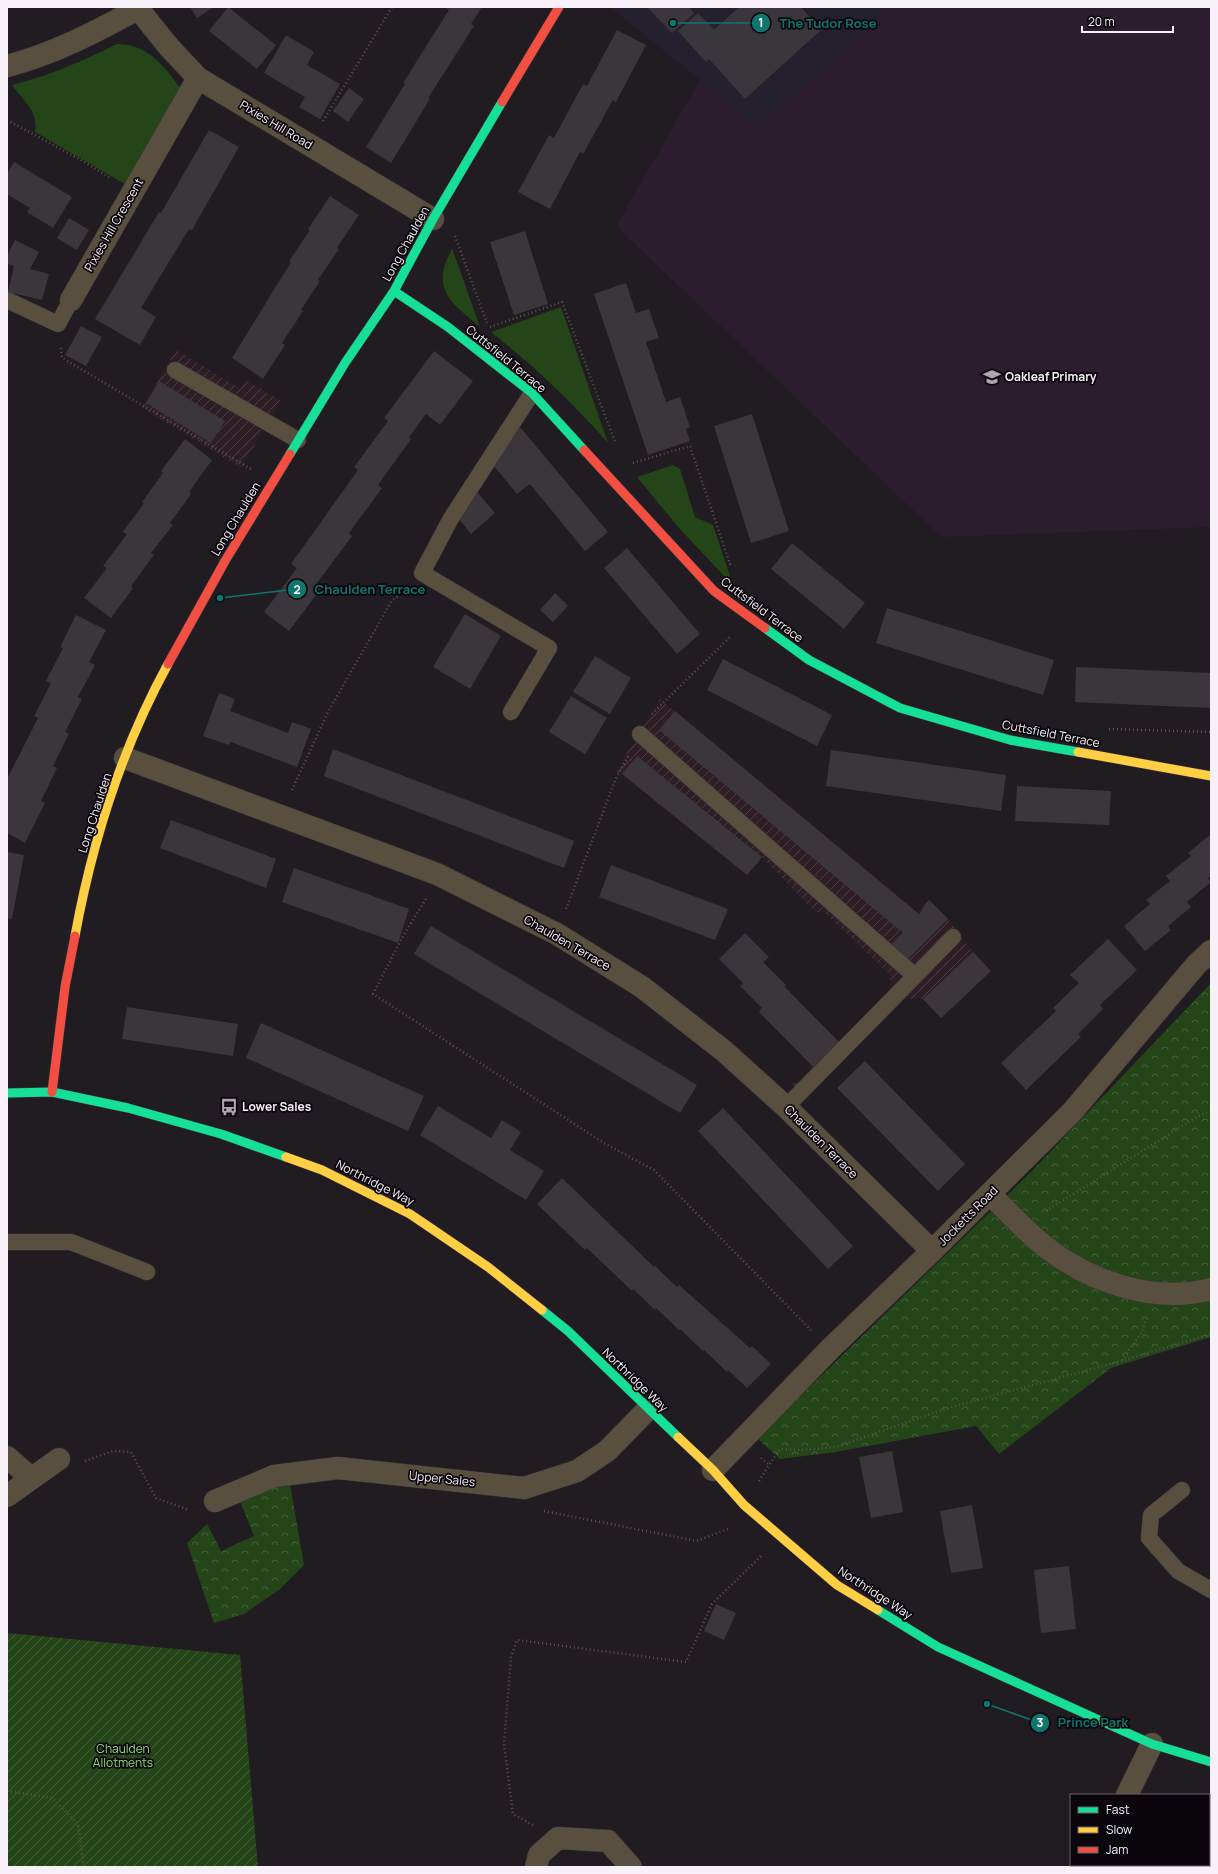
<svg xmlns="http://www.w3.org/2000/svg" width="1218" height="1874" font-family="Manrope,sans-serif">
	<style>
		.commercial { fill: #25202e }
		.industrial { fill: url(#industrial-furrows) }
		.built { fill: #2b1d2d }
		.grass { fill: #244517 }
		.park { fill: url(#park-crowns) }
		.garden { fill: url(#garden-furrows) }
		.building { fill: #3b363c }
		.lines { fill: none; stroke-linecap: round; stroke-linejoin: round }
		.lane-casing { stroke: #3a353b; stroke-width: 17 }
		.street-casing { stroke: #3a353b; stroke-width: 23 }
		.fast-casing { stroke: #3a353b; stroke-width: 10 }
		.slow-casing { stroke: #3a353b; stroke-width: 10 }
		.jam-casing { stroke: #3a353b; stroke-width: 10 }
		.path { stroke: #5a534c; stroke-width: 2.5; stroke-dasharray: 1 3; stroke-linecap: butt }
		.lane { stroke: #584f3f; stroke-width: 16 }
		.street { stroke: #584f3f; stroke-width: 22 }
		.fast { stroke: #16e098; stroke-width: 9 }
		.slow { stroke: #ffcf43; stroke-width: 9 }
		.jam { stroke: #f24e42; stroke-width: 9 }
		.labels { text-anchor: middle; stroke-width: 3.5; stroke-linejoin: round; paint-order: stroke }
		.street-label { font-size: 12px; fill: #f7f0f9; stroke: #0a060b }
		.poi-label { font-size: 12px; font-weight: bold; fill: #f7f0f9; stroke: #0a060b; text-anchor: start }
		.park-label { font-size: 12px; fill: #90de76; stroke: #0a060b }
		.leader { fill: none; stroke: #0f766e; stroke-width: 1.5 }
		.callout-dot { fill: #0f766e; stroke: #0a060b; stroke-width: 1.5 }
		.mark-label { font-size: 12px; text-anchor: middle; font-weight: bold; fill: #fff }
		.callout-label { font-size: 13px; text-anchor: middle; font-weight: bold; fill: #0f766e; stroke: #0a060b; stroke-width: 3.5; stroke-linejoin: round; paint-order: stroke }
	</style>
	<defs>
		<pattern id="industrial-furrows" width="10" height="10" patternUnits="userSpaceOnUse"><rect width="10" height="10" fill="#2d1e25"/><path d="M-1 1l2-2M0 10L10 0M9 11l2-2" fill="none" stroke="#4c3f45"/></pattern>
		<pattern id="park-crowns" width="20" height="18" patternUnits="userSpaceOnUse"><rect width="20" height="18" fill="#244517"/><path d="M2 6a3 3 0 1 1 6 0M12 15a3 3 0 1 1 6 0" fill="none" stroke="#45603a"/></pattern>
		<pattern id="garden-furrows" width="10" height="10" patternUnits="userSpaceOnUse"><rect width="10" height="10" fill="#244517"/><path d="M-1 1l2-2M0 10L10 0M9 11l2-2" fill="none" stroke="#45603a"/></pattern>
	</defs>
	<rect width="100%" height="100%" fill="#211b22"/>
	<!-- commercial -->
	<path class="commercial" d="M 610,7 L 889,7 L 850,46 L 758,127 Z"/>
	<!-- industrial -->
	<path class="industrial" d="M 176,350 L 240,388 L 246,380 L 281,401 L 241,468 L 142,408 Z
		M 660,699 L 918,913 L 929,900 L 948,919 L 973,952 L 991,971 L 941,1018 L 923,999 L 904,999 L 809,1094 L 809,1101 L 791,1083 L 800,1083 L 890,990 L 890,975 L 824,912 L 815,912 L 762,857 L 747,875 L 622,774 L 615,772 Z"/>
	<!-- built -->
	<path class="built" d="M 889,7 L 1211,7 L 1211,527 L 941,537 L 616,226 L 700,80 L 758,127 L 850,46 Z"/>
	<!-- grass -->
	<path class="grass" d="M 117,44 C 148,44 164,66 181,89 L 125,184 L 35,132 C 38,110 24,102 12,85 C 49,76 83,61 117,44 Z
		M 452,248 L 480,327 C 464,312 440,299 443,274 C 443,266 449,256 452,248 Z
		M 561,307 L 608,443 C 571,401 535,367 491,332 Z
		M 673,465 L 680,469 L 695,517 L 713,525 L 730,576 L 726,578 L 678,527 L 637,477 Z"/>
	<!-- park -->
	<path class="park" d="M 1211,983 L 1211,1337 L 1111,1368 L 999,1454 L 976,1426 L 836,1452 L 780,1459 L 757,1438 L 1029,1174 Z
		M 289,1478 L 304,1565 L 280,1589 L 244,1614 L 214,1623 L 187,1543 L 207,1524 L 221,1551 L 254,1536 L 240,1501 Z"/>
	<!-- garden -->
	<path class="garden" d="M 7,1633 L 240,1655 L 258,1867 L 7,1867 Z"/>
	<!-- building -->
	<path class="building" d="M 190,7 L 214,7 L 197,18 Z
		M 228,7 L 276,45 L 257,69 L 209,31 Z
		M 444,7 L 482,7 L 471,24 L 474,26 L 428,98 L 430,99 L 391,163 L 366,147 L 405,84 L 403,83 L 449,10 Z
		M 647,7 L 689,7 L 694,13 L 672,33 Z
		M 739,7 L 801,7 L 821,30 L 745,99 L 709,59 L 706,62 L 678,31 L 698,13 L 714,30 Z
		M 617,30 L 646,45 L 616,102 L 613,100 L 583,154 L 580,152 L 550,209 L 518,192 L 549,135 L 554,138 L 583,84 L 587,86 Z
		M 286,35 L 314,52 L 307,65 L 340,84 L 320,119 L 299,107 L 305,97 L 264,73 Z
		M 349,88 L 364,99 L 348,122 L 333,111 Z
		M 209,130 L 239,147 L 192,230 L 189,229 L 141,308 L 156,317 L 140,345 L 95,319 L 159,212 L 161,213 Z
		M 14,162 L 72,197 L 53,228 L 27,212 L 30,208 L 7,194 L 7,174 Z
		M 330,196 L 359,215 L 337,248 L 339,249 L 318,280 L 320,281 L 301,310 L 303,311 L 282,343 L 285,345 L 263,379 L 232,358 L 291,262 L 289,261 L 310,230 L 308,229 Z
		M 69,218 L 89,230 L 77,250 L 57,238 Z
		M 525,231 L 548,304 L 514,315 L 490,242 Z
		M 15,240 L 39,252 L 30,269 L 49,274 L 42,300 L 8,292 L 14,266 L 7,264 L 7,256 Z
		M 626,283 L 636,313 L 649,309 L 659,338 L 646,342 L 666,402 L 680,397 L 690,427 L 686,429 L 690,441 L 648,455 L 594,294 Z
		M 81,326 L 102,337 L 86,366 L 65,355 Z
		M 434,351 L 473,381 L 440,425 L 426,414 L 409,437 L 411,439 L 378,485 L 382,488 L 349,533 L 352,536 L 317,583 L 322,587 L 289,631 L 264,612 L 297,568 L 291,564 L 358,470 L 354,467 L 388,421 L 384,418 Z
		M 159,381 L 225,421 L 211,443 L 146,403 Z
		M 752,414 L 789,531 L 751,543 L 714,426 Z
		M 520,427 L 608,532 L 585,551 L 530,484 L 517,494 L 493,465 Z
		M 185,439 L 212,460 L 189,492 L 191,494 L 170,523 L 173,525 L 151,553 L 154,555 L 131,586 L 133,588 L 111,618 L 84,598 L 107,568 L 103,566 L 127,534 L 123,532 L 144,503 L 142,502 L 163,473 L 161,471 Z
		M 477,492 L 495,513 L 471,534 L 459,519 Z
		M 792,543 L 865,603 L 844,629 L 771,569 Z
		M 627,548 L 700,634 L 677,654 L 604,568 Z
		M 555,593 L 568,606 L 553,622 L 540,610 Z
		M 887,608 L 1054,660 L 1043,695 L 876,643 Z
		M 465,614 L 501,636 L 470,689 L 433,667 Z
		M 76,615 L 106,630 L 89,662 L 95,665 L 78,697 L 82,699 L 65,732 L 69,734 L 53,766 L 57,768 L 41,801 L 45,803 L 25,843 L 7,833 L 7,779 L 38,718 L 34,716 L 51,683 L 46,681 L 63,648 L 60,647 Z
		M 595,656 L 631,678 L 610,714 L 573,692 Z
		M 723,659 L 832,715 L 817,746 L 707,690 Z
		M 1076,667 L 1211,673 L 1211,708 L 1075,702 Z
		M 219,693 L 235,699 L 230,711 L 288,733 L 292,722 L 311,729 L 297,767 L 231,742 L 229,745 L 203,736 Z
		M 571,696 L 607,718 L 585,754 L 549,732 Z
		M 675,711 L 919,914 L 929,900 L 948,919 L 904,963 L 888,947 L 903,933 L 659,730 Z
		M 333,749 L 574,841 L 564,868 L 324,776 Z
		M 831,750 L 1006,775 L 1001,811 L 826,786 Z
		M 637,756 L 762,857 L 747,875 L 622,774 Z
		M 1017,786 L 1111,791 L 1109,825 L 1015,821 Z
		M 171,820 L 276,859 L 266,888 L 160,848 Z
		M 1211,834 L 1211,876 L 1208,878 L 1211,882 L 1187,902 L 1191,907 L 1168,926 L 1171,930 L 1145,951 L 1124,926 L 1150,904 L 1146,900 L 1170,881 L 1166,876 L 1191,856 L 1188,853 Z
		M 7,852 L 24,855 L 12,919 L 7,918 Z
		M 611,865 L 728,909 L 715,940 L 599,897 Z
		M 294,868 L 409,909 L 398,943 L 282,902 Z
		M 431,926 L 697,1085 L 680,1113 L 414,954 Z
		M 745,933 L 769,957 L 763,962 L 786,985 L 784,986 L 839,1042 L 813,1067 L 759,1012 L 762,1008 L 740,986 L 743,983 L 719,959 Z
		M 1108,939 L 1137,970 L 1100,1005 L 1103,1009 L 1078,1034 L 1081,1037 L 1026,1090 L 1001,1063 L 1056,1011 L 1053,1008 L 1079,983 L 1070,975 Z
		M 973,952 L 991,971 L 941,1018 L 923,999 Z
		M 127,1007 L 238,1024 L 233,1056 L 122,1039 Z
		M 261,1023 L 424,1096 L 408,1131 L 246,1058 Z
		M 865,1061 L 965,1164 L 938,1191 L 837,1088 Z
		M 438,1106 L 491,1138 L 502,1120 L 521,1132 L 510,1150 L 544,1171 L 526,1200 L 420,1135 Z
		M 723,1108 L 853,1246 L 828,1269 L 698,1131 Z
		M 562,1178 L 654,1267 L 655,1266 L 677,1287 L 679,1285 L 750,1348 L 752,1346 L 771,1364 L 747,1388 L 728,1370 L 727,1372 L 704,1350 L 703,1351 L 680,1329 L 679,1330 L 656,1308 L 655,1310 L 633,1289 L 632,1291 L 587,1248 L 585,1250 L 537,1204 Z
		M 892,1451 L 903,1512 L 871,1518 L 859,1457 Z
		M 972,1505 L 983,1568 L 951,1573 L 940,1511 Z
		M 1069,1566 L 1076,1629 L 1041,1633 L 1034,1570 Z
		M 716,1604 L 736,1613 L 724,1640 L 704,1631 Z"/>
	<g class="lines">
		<!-- lane casing -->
		<g class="lane-casing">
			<path id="lane" d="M 7,300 L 58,324 L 71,300
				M 175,370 L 298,440
				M 511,712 L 549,648 L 422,573 L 450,520 L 532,393
				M 640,734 L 915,976 L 786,1107
				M 915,976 L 953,937
				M 7,1242 L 71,1242 L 147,1272
				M 1182,1490 L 1151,1515 L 1149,1538 L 1178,1571 L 1211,1590"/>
		</g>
		<!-- street casing -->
		<g class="street-casing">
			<path id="street" d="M 137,7 L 168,46 L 198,78 L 433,219
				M 7,66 C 54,54 95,32 138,9
				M 71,300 L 198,78
				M 125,758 L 437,874 L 557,934 L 642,987 L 724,1051 L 786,1107 L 932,1251
				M 990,1194 C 1005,1209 1020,1225 1036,1239 C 1082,1279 1150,1305 1211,1289
				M 7,1457 L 31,1478
				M 713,1470 L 831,1348 L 932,1251 L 1072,1112 L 1196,965 L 1211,951
				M 7,1496 L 59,1459
				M 215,1501 L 274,1476 L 338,1468 L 524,1488 L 577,1471 L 607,1451 L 648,1409
				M 1127,1795 L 1152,1744
				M 536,1867 L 539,1855 L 558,1838 L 608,1841 L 631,1867
				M 1085,1867 L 1087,1865"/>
		</g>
		<!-- fast casing -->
		<g class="fast-casing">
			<path id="fast" d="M 394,291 L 448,327 L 532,393 L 584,450
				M 290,454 L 345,363 L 394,291 L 433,219 L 502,102
				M 765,628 L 809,660 L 900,708 L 1010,740 L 1078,752
				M 7,1093 L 52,1092 L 128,1108 L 221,1134 L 286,1157
				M 542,1310 L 568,1331 L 678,1437
				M 878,1610 L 938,1647 L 1152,1744 L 1211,1762"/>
		</g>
		<!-- slow casing -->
		<g class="slow-casing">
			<path id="slow" d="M 1078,752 L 1211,776
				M 75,936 C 92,843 122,748 168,664
				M 286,1157 L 322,1170 L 410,1214 L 488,1267 L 542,1310
				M 678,1437 L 713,1470 L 744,1505 L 837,1585 L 878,1610"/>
		</g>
		<!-- jam casing -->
		<g class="jam-casing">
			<path id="jam" d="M 502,102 L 559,7
				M 584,450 L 714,591 L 765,628
				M 168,664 L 225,561 L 290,454
				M 52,1092 L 65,987 L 75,936"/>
		</g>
		<!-- path -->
		<path class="path" d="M 7,120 L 81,160 L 109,177
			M 323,121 L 392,7
			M 455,236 L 487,323
			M 490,327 L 562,302 L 615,442
			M 61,348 L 62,358 L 251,469
			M 633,463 L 690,446 L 731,567
			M 652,714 L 731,636
			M 1109,729 L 1211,732
			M 292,790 L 328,712 L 391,602 L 406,589
			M 426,899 L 404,934 L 373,994 L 604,1143 L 654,1170 L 811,1330
			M 566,909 L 616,778 L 629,755
			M 1046,1211 L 1200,1115 L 1211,1111
			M 1122,1360 L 1142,1332 L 1146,1319
			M 761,1458 L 769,1465 L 780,1449 L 801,1450 L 836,1447 L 948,1408 L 1121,1361 L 1211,1334
			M 85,1461 L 113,1451 L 131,1452 L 156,1498 L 189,1510
			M 759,1481 L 769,1465
			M 544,1511 L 697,1541 L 730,1528
			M 7,1791 L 52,1798 L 78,1824 L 84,1867
			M 533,1825 L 513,1814 L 504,1744 L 511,1657 L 517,1640 L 686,1662 L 712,1604 L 761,1556"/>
		<!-- lane -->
		<use href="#lane" class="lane"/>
		<!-- street -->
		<use href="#street" class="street"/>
		<!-- fast -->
		<use href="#fast" class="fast"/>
		<!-- slow -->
		<use href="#slow" class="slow"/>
		<!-- jam -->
		<use href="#jam" class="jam"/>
	</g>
	<!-- icons -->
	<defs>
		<g id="school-bare" transform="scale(1.38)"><path d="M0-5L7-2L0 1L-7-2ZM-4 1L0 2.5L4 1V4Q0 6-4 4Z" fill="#aca5ae" stroke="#0a060b" stroke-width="2.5" paint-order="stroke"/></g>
		<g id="bus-bare" transform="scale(1.38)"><path d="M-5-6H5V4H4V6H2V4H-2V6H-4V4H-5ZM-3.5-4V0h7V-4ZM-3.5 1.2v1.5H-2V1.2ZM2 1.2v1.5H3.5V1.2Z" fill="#aca5ae" stroke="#0a060b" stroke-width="2.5" paint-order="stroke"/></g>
	</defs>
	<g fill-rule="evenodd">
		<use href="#school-bare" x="992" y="377"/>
		<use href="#bus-bare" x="229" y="1107"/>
	</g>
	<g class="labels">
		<!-- street labels -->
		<g class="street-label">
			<text transform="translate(276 125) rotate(31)" y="4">Pixies Hill Road</text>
			<text transform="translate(114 225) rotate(-60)" y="4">Pixies Hill Crescent</text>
			<text transform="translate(406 244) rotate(-61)" y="4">Long Chaulden</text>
			<text transform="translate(506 359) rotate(39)" y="4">Cuttsfield Terrace</text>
			<text transform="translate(236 519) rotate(-59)" y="4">Long Chaulden</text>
			<text transform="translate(762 610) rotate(37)" y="4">Cuttsfield Terrace</text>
			<text transform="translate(1051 734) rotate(11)" y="4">Cuttsfield Terrace</text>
			<text transform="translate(95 813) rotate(-72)" y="4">Long Chaulden</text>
			<text transform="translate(567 943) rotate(30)" y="4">Chaulden Terrace</text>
			<text transform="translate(821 1142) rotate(45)" y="4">Chaulden Terrace</text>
			<text transform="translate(375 1183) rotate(27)" y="4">Northridge Way</text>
			<text transform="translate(968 1216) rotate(-45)" y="4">Jocketts Road</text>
			<text transform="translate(635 1380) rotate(44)" y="4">Northridge Way</text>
			<text transform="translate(442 1479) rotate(6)" y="4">Upper Sales</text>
			<text transform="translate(875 1593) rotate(33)" y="4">Northridge Way</text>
		</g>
		<!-- poi labels -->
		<g class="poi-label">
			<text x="1005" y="381">Oakleaf Primary</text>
			<text x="242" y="1111">Lower Sales</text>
		</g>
		<!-- park labels -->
		<g class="park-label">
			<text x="123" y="1753">Chaulden<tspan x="123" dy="14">Allotments</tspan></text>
		</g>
	</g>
	<!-- callouts -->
	<path class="leader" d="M673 23L761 23M220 598L297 589M987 1704L1040 1723"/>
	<g class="callout-dot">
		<circle cx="673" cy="23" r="4"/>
		<circle cx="220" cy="598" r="4"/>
		<circle cx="987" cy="1704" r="4"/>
		<circle cx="761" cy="23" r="10"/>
		<circle cx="297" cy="589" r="10"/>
		<circle cx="1040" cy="1723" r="10"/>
	</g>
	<g class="mark-label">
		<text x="761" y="27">1</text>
		<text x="297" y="594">2</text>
		<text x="1040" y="1727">3</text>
	</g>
	<g class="callout-label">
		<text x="828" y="28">The Tudor Rose</text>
		<text x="370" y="594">Chaulden Terrace</text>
		<text x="1093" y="1727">Prince Park</text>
	</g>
	<!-- border -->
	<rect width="1218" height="1874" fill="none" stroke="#f7f0f9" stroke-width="16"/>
	<!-- legend -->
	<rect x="1070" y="1794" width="140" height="72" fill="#0a060b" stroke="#69646a"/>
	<rect x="1078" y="1807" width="20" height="6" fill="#16e098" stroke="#69646a"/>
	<text x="1106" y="1814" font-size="12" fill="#f7f0f9">Fast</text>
	<rect x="1078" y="1827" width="20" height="6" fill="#ffcf43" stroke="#69646a"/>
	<text x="1106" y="1834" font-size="12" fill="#f7f0f9">Slow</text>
	<rect x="1078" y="1847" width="20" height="6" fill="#f24e42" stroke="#69646a"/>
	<text x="1106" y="1854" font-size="12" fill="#f7f0f9">Jam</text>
	<!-- scale -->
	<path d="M1082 26v6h91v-6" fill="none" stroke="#f7f0f9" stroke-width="2"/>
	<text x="1088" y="26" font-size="12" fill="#f7f0f9" stroke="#0a060b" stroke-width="3" paint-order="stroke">20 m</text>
</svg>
